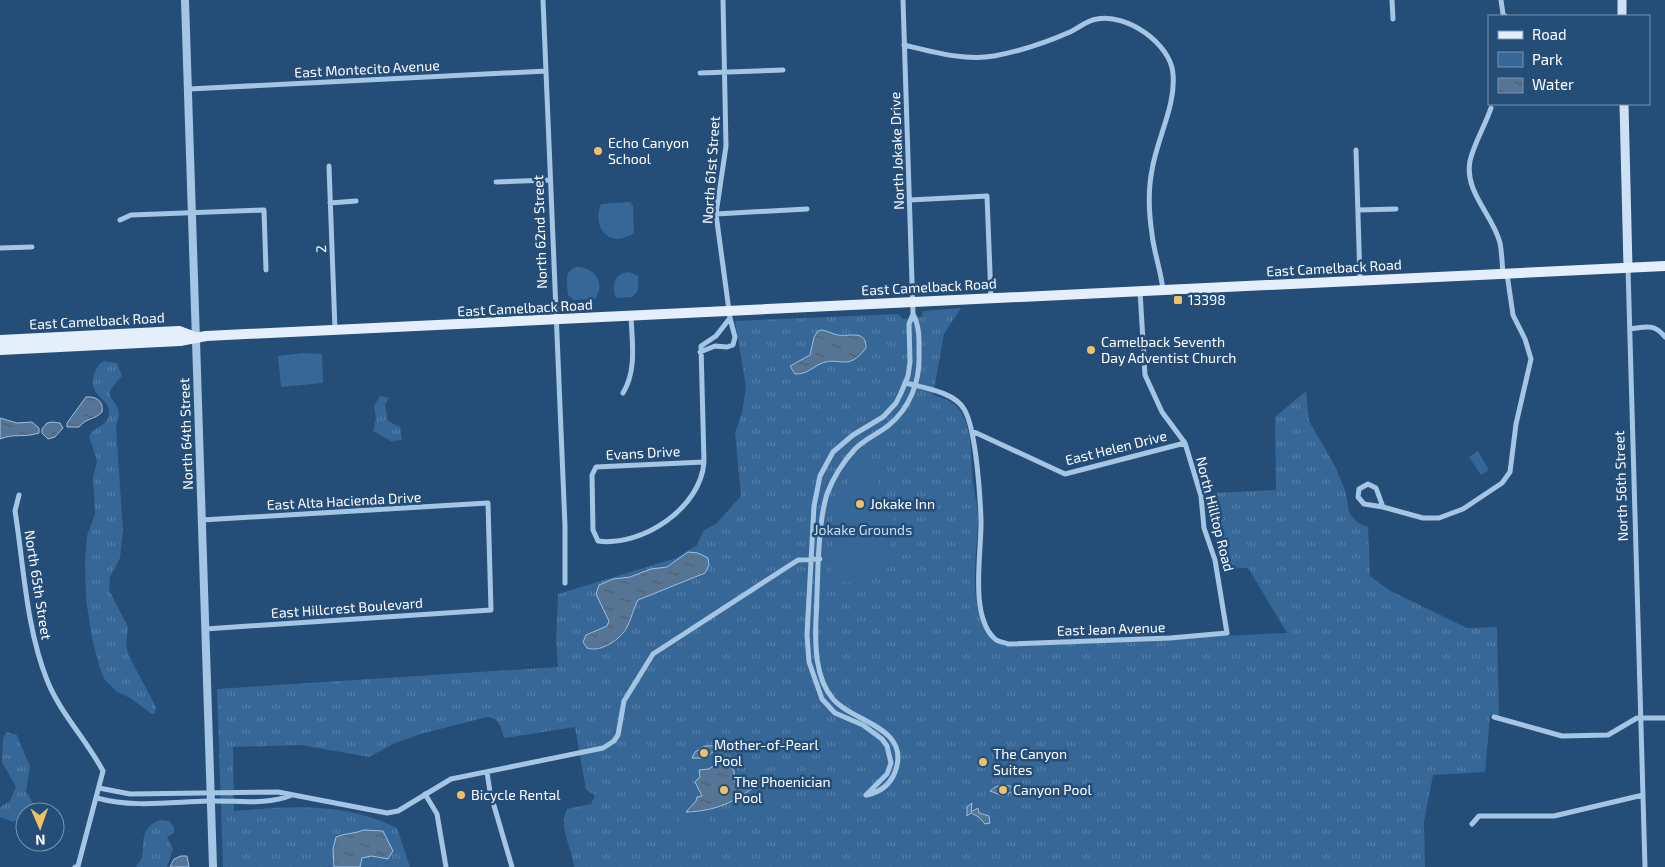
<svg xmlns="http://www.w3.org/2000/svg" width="1665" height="867" font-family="'Exo 2',sans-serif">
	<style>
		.grass { fill: url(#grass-tufts) }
		.park { fill: #376796 }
		.water { fill: url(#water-ripples); stroke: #99c0e5 }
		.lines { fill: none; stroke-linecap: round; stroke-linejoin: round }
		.minor { stroke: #a5c5e4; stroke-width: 5 }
		.tertiary { stroke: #a5c5e4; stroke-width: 8 }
		.secondary { stroke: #cee0f4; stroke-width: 9 }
		.primary { stroke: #e5effc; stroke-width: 10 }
		.poi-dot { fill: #eec169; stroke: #244d78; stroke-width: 2 }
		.labels { text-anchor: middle; stroke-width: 5; stroke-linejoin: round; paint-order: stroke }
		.street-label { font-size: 14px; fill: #fff; stroke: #244d78 }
		.poi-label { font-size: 14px; fill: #fff; stroke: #244d78; text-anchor: start }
		.park-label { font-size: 14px; fill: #c8def3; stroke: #244d78 }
	</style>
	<defs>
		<pattern id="grass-tufts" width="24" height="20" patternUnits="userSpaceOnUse" patternTransform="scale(1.25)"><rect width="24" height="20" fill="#376796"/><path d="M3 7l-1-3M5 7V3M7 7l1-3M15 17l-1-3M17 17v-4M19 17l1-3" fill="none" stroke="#557ea6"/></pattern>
		<pattern id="water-ripples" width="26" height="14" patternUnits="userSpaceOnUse" patternTransform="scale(1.25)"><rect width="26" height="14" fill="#567595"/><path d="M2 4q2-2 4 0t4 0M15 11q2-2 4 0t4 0" fill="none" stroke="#505e6d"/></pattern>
	</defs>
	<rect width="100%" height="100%" fill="#244d78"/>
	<!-- grass -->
	<path class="grass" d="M 961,308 L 944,334 L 933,395 C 942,398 953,400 959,409 C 974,429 970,460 973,483 C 975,496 978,508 978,521 C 977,557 963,630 1005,646 L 1287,633 L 1248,568 L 1225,569 L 1212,527 L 1213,493 L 1276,490 L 1275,417 L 1306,391 L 1309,421 L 1335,466 L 1346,493 L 1349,513 L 1358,523 L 1368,527 L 1370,576 L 1389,590 L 1467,628 L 1497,627 L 1499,716 L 1490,715 L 1485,772 L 1433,775 L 1424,822 L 1425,867 L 574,867 C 572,846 558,830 567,809 L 591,804 L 595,795 L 586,790 L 575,727 L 504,738 C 501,728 500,718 487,717 L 424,733 L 395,743 L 369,757 L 301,745 L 233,747 L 234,811 C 291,806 344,802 397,828 L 410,867 L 223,867 L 217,689 L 558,667 L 556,642 L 558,594 L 676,558 L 697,545 L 704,530 L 716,524 L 741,496 L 735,433 L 742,413 L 746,387 L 735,321 L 898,314 L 903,319 L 922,317 L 923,311 Z
		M 104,361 L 117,363 L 122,376 C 98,400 117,395 119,414 L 116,428 L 123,530 L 120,558 L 110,577 L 109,590 L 128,627 L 126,645 L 129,656 L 156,707 L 155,713 L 152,714 L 130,698 L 117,692 L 105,680 L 100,669 L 92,638 L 86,599 L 85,560 L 87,536 L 95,514 L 93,477 L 97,461 L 89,436 C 94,426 108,426 109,414 C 109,401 101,400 95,391 C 90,382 95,365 104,361 Z
		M 380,396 L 389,398 L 385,405 L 388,421 L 400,427 L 402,440 L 391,441 L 373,431 L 376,419 L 374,406 Z
		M 7,732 L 17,735 L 30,767 L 26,791 L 34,805 L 32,812 L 25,812 L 25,815 L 20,816 L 14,822 L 0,817 L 0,807 L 10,801 L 16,787 L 2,762 L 3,738 Z
		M 160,820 L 169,821 L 174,827 L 174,833 L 167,837 L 173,849 L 167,867 L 136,867 C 138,863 141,861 142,857 C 145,841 139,828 160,820 Z"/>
	<!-- park -->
	<path class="park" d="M 630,202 L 633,206 L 634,233 C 611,249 591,229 601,204 Z
		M 577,267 C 595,267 606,284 595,299 L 574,300 L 568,295 C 567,282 563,271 577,267 Z
		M 630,272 L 638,276 L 638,291 L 632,297 L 616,298 C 611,285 614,273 630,272 Z
		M 304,353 L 322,354 L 323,383 L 281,387 L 278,356 Z
		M 1478,451 L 1489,470 L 1481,475 L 1469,457 Z
		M 866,460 L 876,467 L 881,499 L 893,519 L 895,531 L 890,545 L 891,554 L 869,567 L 864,583 L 831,582 L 831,554 L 834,544 L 832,523 L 836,499 L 841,487 L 849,482 L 855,468 Z
		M 766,781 L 784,796 L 758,818 L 745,800 Z
		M 708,816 L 712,837 L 677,839 L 679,817 Z"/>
	<!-- water -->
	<path class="water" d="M 822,330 C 828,331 832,334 838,335 C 851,337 866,329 866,348 C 847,373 839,355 820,364 C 810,369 807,374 795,374 L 790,366 L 810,355 L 814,337 L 818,331 Z
		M 86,397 C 96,396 104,401 102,412 C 95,420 87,417 79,427 L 67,427 L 67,423 Z
		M 0,418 L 17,423 L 32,422 L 39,428 L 39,433 C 24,438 15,433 0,439 Z
		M 52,422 L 60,423 L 63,428 L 55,437 L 48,439 L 42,433 L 42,429 L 47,423 Z
		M 688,552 L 698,553 L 708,558 L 709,565 L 705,573 L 638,600 C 633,609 632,618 627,627 C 621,639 601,653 587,648 L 583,642 L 586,635 L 607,626 L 609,621 L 596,594 L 599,585 L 613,579 L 630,577 L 651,569 L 667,567 Z
		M 705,746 L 713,746 L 716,749 L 706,758 L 692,758 L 695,752 Z
		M 721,761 L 723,767 L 731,767 L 734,771 L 735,783 L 740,780 L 744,782 L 756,781 L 759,783 C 736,802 716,811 686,812 L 696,801 L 697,797 L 702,796 L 695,782 L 700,777 L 699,770 L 709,769 Z
		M 1002,785 L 1010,786 L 1015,790 L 1003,796 L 990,791 L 995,787 Z
		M 972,803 L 971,812 L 978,808 L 979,813 L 989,816 L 990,823 L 985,824 L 979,817 L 971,813 L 967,816 L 967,807 Z
		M 364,830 L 383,831 L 393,851 L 388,859 L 371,856 L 362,858 L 360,867 L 334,867 L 333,849 L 336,837 C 345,833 354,834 364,830 Z
		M 181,856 L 187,856 L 189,867 L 170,867 L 174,859 Z"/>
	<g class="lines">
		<!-- minor -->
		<path class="minor" d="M 543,0 L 565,526 L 565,583
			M 1392,0 L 1393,19
			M 1501,0 L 1503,14 L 1505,16
			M 904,45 C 933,52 965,61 994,56 C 1021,51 1045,43 1070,32 C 1078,28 1088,20 1097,19 C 1127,13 1171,44 1173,74 C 1176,106 1157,138 1152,170 C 1148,190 1149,214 1152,234 C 1154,253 1161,271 1163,290
			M 700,73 L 783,70
			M 189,89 L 546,71
			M 1491,108 C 1485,126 1474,143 1470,161 C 1464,192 1493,215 1500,243 C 1502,253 1502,263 1503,274
			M 1356,150 L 1360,280
			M 329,166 L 335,330
			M 496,182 L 549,180
			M 910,200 L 987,196 L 991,298
			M 330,203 L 356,201
			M 1358,210 L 1396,209
			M 716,214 L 807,209
			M 120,220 L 131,215 L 264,210 L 266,270
			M 0,248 L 32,247
			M 1628,268 L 1645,867
			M 1630,329 C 1646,327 1654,323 1665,337
			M 700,352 L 715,346 L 727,347 L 733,345 L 735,337 L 730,318 L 716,214 L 726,146 L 723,0
			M 906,383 C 924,388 954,392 964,409 C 976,428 980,495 981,519 C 982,551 969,614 994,638 C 997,642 1004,642 1008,644 L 1170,638 L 1227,633 L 1215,560 L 1204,528 L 1201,496 L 1185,443 L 1162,412 L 1145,375 L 1140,291
			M 623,393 C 637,370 632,342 631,316
			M 972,431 L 1065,474 L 1185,443
			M 704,462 L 596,467 L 592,475 L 593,530 L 598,541 C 642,547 701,508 704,462 L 701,346 L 716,336 L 730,318
			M 1368,484 L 1376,488 L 1383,507 L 1364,504 L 1358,497 L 1359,489 Z
			M 19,495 L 15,511 C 24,567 26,627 47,680 C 60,713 86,739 103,771 L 78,866 L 75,867
			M 1383,507 L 1423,518 L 1439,518 L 1463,509 L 1502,483 L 1510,472 L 1516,424 L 1531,359 L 1525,339 L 1513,315 L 1507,274
			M 202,520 L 488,503 L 491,610 L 205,629
			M 1494,717 L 1562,736 L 1608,735 L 1637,718 L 1665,718
			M 487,772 L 490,792 L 512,867
			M 99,788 L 130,794 L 278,792 L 387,813 L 398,811 L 451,779 L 603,748 L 614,741 L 618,735 L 624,701 L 653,654 L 798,560 L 820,559
			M 425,794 L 437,814 L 446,867
			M 866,795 L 887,774 L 891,763 L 887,746 L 882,739 L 863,725 L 835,713 L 822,699 L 809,662 L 807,635 L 814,506 L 820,476 L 833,452 L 853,435 L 883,417 L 896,403 L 901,393 L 908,376 L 910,362 L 909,324 L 913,314 L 903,0
			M 867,795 C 880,792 890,785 895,772 C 912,727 852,722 833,699 C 815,678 815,645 816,619 C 818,584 817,526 827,494 C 833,478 843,462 855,449 C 865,439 878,434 889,425 C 910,408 920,381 919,355 C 919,340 920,327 913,314
			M 97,798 C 133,808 171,802 208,801 C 237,800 265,806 292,795
			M 1472,824 L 1479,816 L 1554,816 L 1643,795"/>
		<!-- tertiary -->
		<path class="tertiary" d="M 185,0 L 213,867"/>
		<!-- secondary -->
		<path class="secondary" d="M 1622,0 L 1622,16
			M 1624,104 L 1628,268"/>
		<!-- primary -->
		<path class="primary" d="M 0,340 L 179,331 L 195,337
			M 0,350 L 180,341 L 206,336 L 1665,266"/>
	</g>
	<!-- markers -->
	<g class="poi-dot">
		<circle cx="598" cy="151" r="5"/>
		<rect x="1173" y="295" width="10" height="10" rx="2.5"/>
		<circle cx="1091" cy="350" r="5"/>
		<circle cx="860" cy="504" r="5"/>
		<circle cx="704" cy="753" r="5"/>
		<circle cx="983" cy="762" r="5"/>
		<circle cx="724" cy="790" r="5"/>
		<circle cx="1003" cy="790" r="5"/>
		<circle cx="461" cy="795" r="5"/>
	</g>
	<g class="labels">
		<!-- street labels -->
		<g class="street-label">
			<text transform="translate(367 69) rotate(-3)" y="5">East Montecito Avenue</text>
			<text transform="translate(897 151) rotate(-92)" y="5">North Jokake Drive</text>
			<text transform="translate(711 170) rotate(-86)" y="5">North 61st Street</text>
			<text transform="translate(540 232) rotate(-92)" y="5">North 62nd Street</text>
			<text transform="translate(321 249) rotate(-92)" y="5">2</text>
			<text transform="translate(1334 268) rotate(-3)" y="5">East Camelback Road</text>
			<text transform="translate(929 287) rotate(-3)" y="5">East Camelback Road</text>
			<text transform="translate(525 308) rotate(-3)" y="5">East Camelback Road</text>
			<text transform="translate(97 321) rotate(-3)" y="5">East Camelback Road</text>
			<text transform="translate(186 434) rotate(-92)" y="5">North 64th Street</text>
			<text transform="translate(1116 448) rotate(-14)" y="5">East Helen Drive</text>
			<text transform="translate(643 453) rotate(-3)" y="5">Evans Drive</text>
			<text transform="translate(1621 486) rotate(-92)" y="5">North 56th Street</text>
			<text transform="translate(344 501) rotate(-3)" y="5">East Alta Hacienda Drive</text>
			<text transform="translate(1215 514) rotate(76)" y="5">North Hilltop Road</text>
			<text transform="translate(38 585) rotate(81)" y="5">North 65th Street</text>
			<text transform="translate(347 608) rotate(-4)" y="5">East Hillcrest Boulevard</text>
			<text transform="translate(1111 629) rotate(-2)" y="5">East Jean Avenue</text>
		</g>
		<!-- poi labels -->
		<g class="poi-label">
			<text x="608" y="148">Echo Canyon<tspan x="608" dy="16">School</tspan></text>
			<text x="1188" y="305">13398</text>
			<text x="1101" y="347">Camelback Seventh<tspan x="1101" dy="16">Day Adventist Church</tspan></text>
			<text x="870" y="509">Jokake Inn</text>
			<text x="714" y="750">Mother-of-Pearl<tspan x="714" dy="16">Pool</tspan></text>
			<text x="993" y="759">The Canyon<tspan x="993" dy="16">Suites</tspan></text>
			<text x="734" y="787">The Phoenician<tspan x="734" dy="16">Pool</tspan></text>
			<text x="1013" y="795">Canyon Pool</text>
			<text x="471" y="800">Bicycle Rental</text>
		</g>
		<!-- park labels -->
		<g class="park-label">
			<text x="863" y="535">Jokake Grounds</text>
		</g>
	</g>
	<!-- legend -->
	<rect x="1488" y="15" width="162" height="90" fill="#244d78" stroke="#7c94ae"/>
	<rect x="1498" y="31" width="25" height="8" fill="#e5effc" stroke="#7c94ae"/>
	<text x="1532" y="40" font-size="15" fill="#ffffff">Road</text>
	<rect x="1498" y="52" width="25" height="15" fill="#376796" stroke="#7c94ae"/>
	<text x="1532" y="65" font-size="15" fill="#ffffff">Park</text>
	<rect x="1498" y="78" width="25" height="15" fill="url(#water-ripples)" stroke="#7c94ae"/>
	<text x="1532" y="90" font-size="15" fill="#ffffff">Water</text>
	<!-- north arrow -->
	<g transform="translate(40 827) rotate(178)"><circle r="24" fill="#244d78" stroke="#7c94ae"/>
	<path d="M0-4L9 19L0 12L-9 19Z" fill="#eec169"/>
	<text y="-8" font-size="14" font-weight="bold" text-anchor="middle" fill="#ffffff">N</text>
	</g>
</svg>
